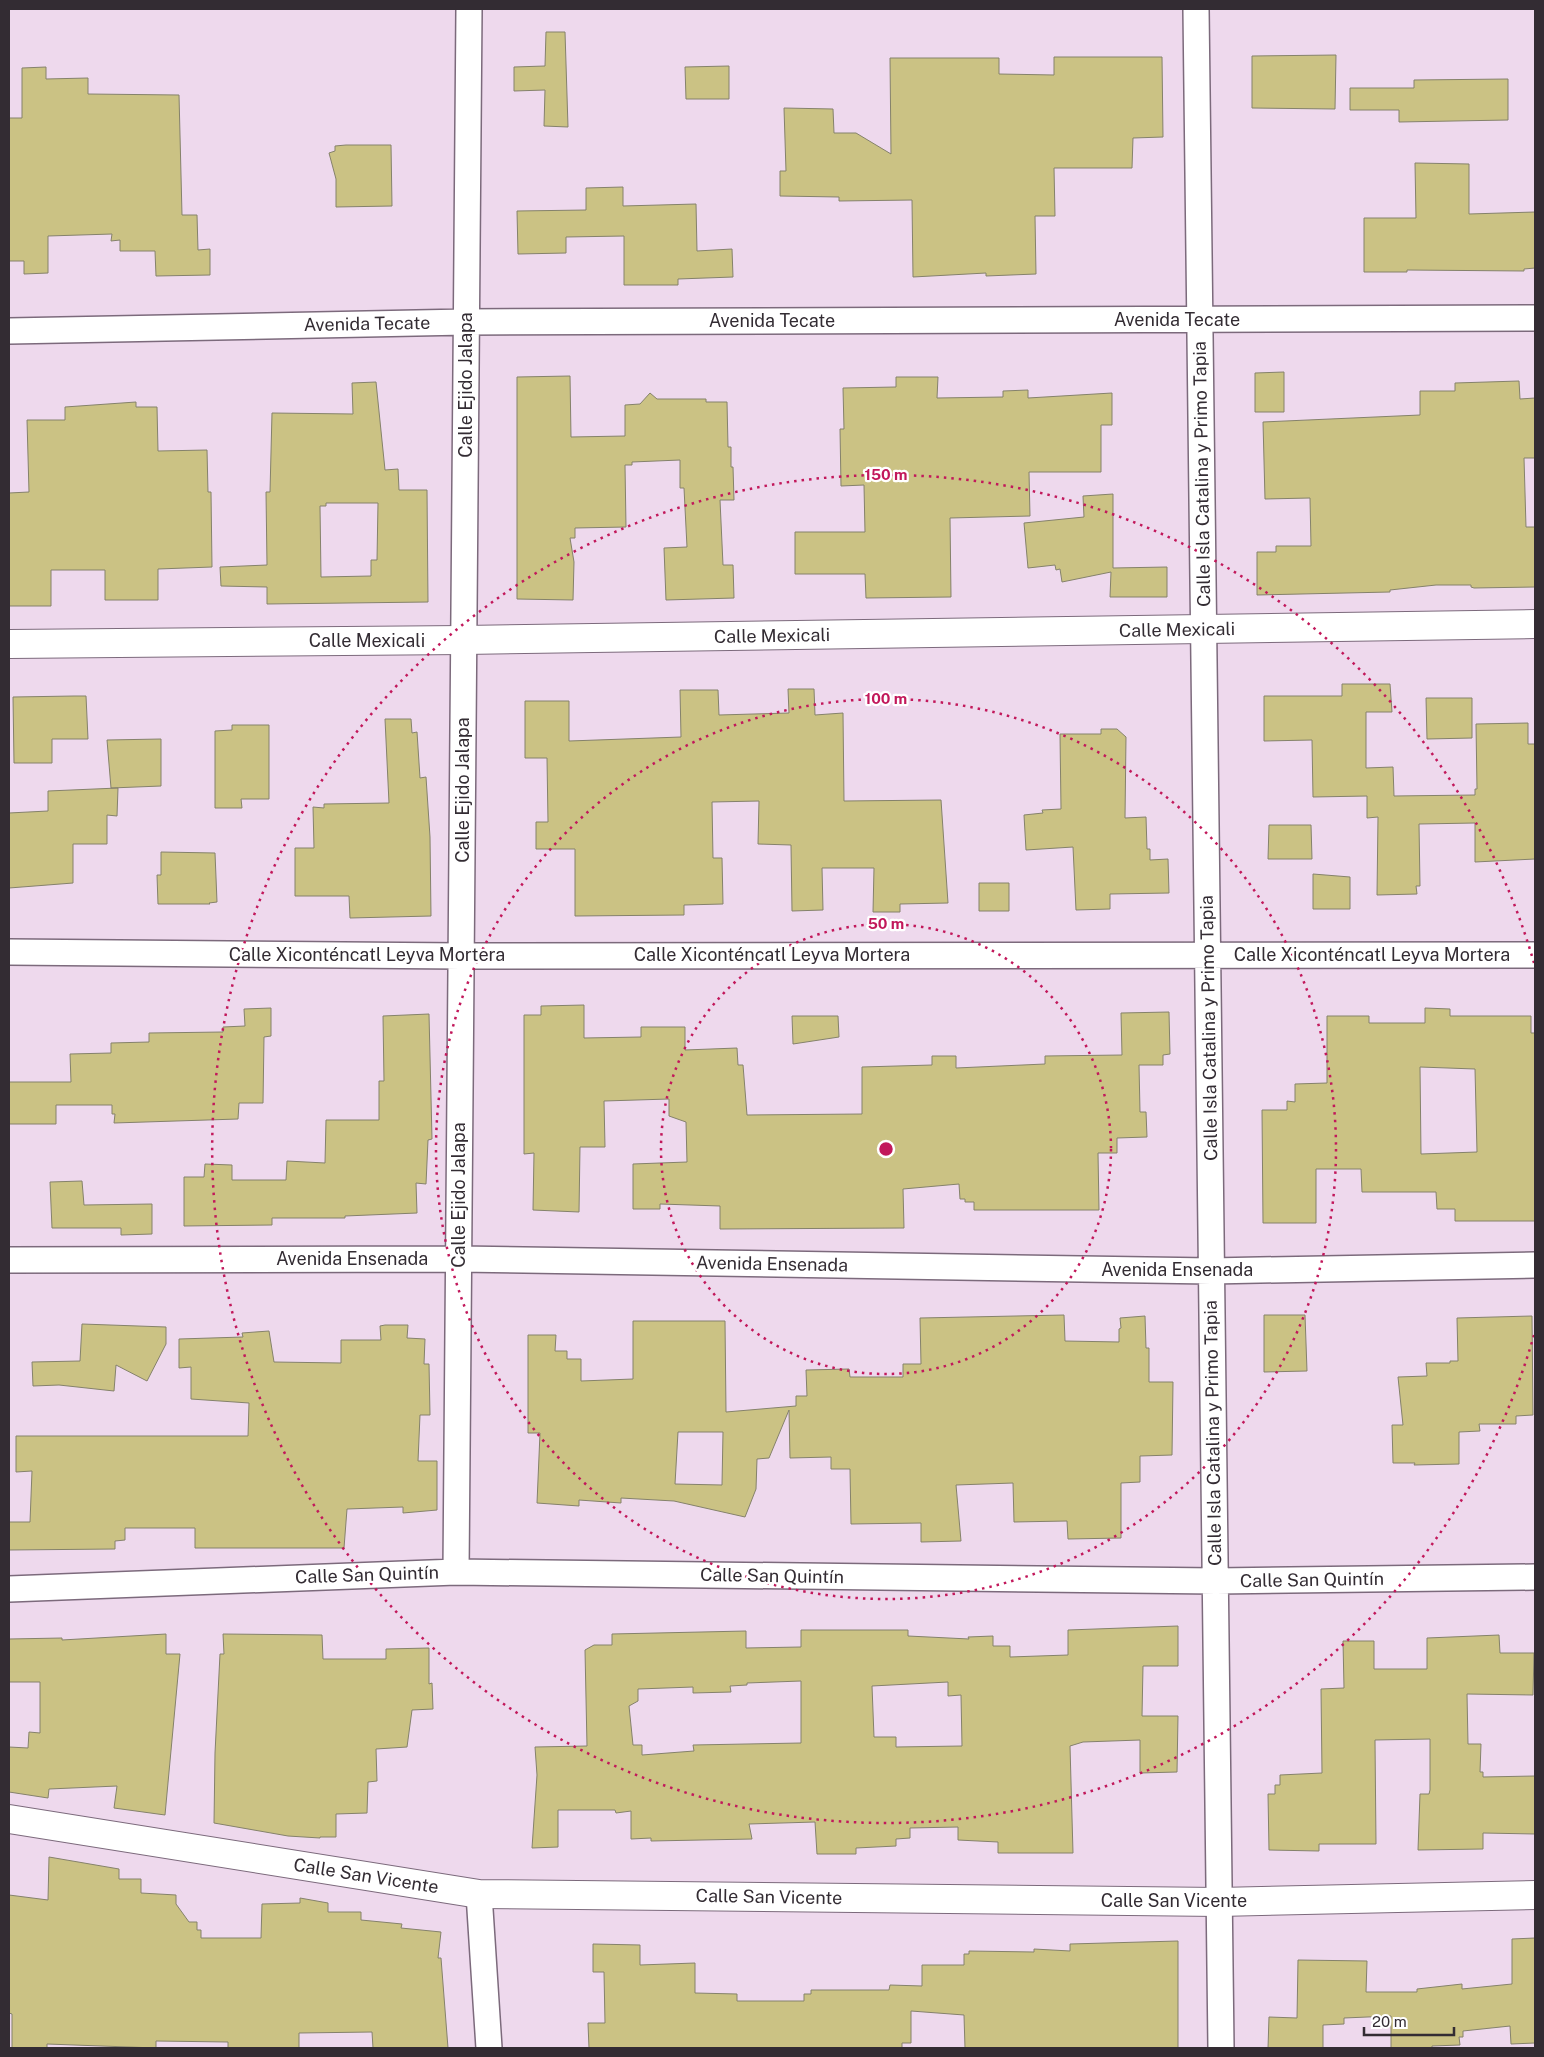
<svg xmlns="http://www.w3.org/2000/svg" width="1544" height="2057" font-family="'Public Sans',sans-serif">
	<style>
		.building { fill: #cbc284; stroke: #85826b; fill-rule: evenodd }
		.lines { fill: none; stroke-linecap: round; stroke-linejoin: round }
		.street-casing { stroke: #7c6a7c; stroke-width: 28 }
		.secondary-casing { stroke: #7c6a7c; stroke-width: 30 }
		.street { stroke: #fff; stroke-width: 25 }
		.secondary { stroke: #fff; stroke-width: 28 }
		.ring { fill: none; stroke: #c2185b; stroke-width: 2.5; stroke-dasharray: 2.5 5 }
		.labels { text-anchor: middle; stroke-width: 4.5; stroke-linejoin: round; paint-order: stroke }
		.street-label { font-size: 18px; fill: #332c33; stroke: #fff }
		.centre { fill: #c2185b; stroke: #fff; stroke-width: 2.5 }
		.ring-label { font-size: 15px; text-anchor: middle; font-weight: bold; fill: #c2185b; stroke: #fff; stroke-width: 4.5; stroke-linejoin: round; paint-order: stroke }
	</style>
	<rect width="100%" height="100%" fill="#eed9ed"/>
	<!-- building -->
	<path class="building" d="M 546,32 L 565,32 L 568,127 L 544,126 L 545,90 L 514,91 L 514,67 L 545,66 Z
		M 1336,55 L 1335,109 L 1252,108 L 1252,56 Z
		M 1054,57 L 1162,57 L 1163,137 L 1133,138 L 1132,168 L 1054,168 L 1055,216 L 1035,216 L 1036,274 L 986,276 L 986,273 L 913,277 L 912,200 L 839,201 L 839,197 L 780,196 L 780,171 L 786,171 L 784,108 L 833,109 L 834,133 L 856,133 L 891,154 L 890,58 L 999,58 L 999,74 L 1054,75 Z
		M 729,66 L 729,99 L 686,99 L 685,67 Z
		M 46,67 L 46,79 L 88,78 L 88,94 L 179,95 L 182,215 L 197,215 L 198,250 L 210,249 L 210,275 L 156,276 L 155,251 L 120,251 L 120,240 L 111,241 L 112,234 L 48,236 L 48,273 L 24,274 L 24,261 L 9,261 L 9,118 L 22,118 L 22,68 Z
		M 1508,79 L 1508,120 L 1399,122 L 1399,110 L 1350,110 L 1350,88 L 1414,88 L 1414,80 Z
		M 346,145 L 391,145 L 392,206 L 336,207 L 336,179 L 329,153 L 335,151 L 335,146 Z
		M 1415,163 L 1469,164 L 1469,214 L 1535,212 L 1535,268 L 1524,269 L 1524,271 L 1407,270 L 1407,272 L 1364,272 L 1364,218 L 1416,218 Z
		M 623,187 L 623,206 L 696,204 L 697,251 L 732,249 L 733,277 L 678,279 L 678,285 L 624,285 L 624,236 L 566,237 L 566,253 L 518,254 L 517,211 L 586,210 L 586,188 Z
		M 1284,372 L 1284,412 L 1255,412 L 1255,373 Z
		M 570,376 L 571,437 L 625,436 L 625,405 L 640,404 L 650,393 L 657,399 L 706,399 L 706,402 L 727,402 L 728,447 L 731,447 L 731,467 L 733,467 L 734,500 L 720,500 L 723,565 L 733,565 L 734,598 L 666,600 L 664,548 L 687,547 L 684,488 L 680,488 L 680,460 L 632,462 L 632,465 L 625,465 L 626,527 L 575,528 L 575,538 L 570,538 L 574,562 L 573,600 L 517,599 L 517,377 Z
		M 896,377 L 938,377 L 937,398 L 1003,397 L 1003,391 L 1028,390 L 1028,398 L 1112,393 L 1112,425 L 1101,425 L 1101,472 L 1029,472 L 1030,516 L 950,518 L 951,597 L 866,598 L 865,574 L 795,574 L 795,532 L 865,532 L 864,485 L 841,486 L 840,429 L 844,429 L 843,388 L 896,387 Z
		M 1519,381 L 1520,399 L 1535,398 L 1535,458 L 1524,458 L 1526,527 L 1535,527 L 1535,587 L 1474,588 L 1471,587 L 1471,585 L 1436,585 L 1390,590 L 1390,592 L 1257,595 L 1257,552 L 1276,552 L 1276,546 L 1311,546 L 1310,498 L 1265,499 L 1263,422 L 1420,415 L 1420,391 L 1455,391 L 1455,383 Z
		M 376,382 L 385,470 L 398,469 L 399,490 L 427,490 L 428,602 L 267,604 L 267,587 L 221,586 L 220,567 L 267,565 L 266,492 L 270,492 L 272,413 L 353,414 L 352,383 ZM 326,503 L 378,503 L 377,560 L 371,560 L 371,576 L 321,577 L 320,506 L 326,506 Z
		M 136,402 L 136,407 L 157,407 L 158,451 L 207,450 L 208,492 L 211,492 L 212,567 L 158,569 L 158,600 L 105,600 L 105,570 L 51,570 L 51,606 L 9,606 L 9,493 L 29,492 L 27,420 L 65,420 L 65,407 Z
		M 1113,494 L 1113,568 L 1167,567 L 1167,597 L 1110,597 L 1111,572 L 1062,582 L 1060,569 L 1056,570 L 1055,565 L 1028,568 L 1024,523 L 1084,517 L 1083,496 Z
		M 1342,684 L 1390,684 L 1392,712 L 1366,712 L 1366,768 L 1393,767 L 1394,796 L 1475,795 L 1475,789 L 1477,789 L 1476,724 L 1528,723 L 1528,744 L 1535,744 L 1535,859 L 1475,862 L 1475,823 L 1419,824 L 1420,886 L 1416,886 L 1417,894 L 1377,895 L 1378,817 L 1367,818 L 1367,796 L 1313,797 L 1312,740 L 1264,741 L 1264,696 L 1342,696 Z
		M 788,689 L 814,689 L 815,715 L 843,713 L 844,801 L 941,800 L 948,903 L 900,904 L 900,912 L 873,912 L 874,868 L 822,868 L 823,910 L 792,911 L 791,845 L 758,844 L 759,801 L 712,802 L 713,858 L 722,858 L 723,904 L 684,905 L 684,915 L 575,916 L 575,849 L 536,849 L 536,822 L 548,822 L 547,758 L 525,758 L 525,701 L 569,701 L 569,741 L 681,737 L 680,690 L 718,690 L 719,715 L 789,713 Z
		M 74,696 L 86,696 L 88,739 L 52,739 L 52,763 L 14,763 L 13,697 Z
		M 1426,698 L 1472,698 L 1472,738 L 1427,739 Z
		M 385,719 L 411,719 L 412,733 L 417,732 L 420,778 L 426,777 L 430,837 L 431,916 L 350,918 L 349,896 L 295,896 L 295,848 L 314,848 L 313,807 L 324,808 L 324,804 L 389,803 Z
		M 232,725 L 269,725 L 269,799 L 241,799 L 242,808 L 215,808 L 215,731 L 232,730 Z
		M 1101,729 L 1117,729 L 1126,737 L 1125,818 L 1146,817 L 1147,849 L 1150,849 L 1150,860 L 1168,859 L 1169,893 L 1110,894 L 1110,909 L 1076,910 L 1073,847 L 1026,850 L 1024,815 L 1043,813 L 1042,810 L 1061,809 L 1060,734 L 1101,734 Z
		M 161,739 L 161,786 L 111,788 L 107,740 Z
		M 118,788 L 117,816 L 107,815 L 107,844 L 73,844 L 73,883 L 9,888 L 9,813 L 48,811 L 48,791 Z
		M 1269,825 L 1311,825 L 1312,859 L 1268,859 Z
		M 161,852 L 215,853 L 217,902 L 209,903 L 210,904 L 158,904 L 157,875 L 161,875 Z
		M 1313,874 L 1350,877 L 1350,909 L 1313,909 Z
		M 979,883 L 1009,883 L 1009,911 L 979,911 Z
		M 584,1005 L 584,1038 L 641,1037 L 641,1027 L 685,1027 L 685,1050 L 737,1048 L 738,1065 L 743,1065 L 747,1115 L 862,1114 L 862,1067 L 932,1065 L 932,1056 L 956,1056 L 956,1068 L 1045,1064 L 1045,1056 L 1122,1055 L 1121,1013 L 1169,1012 L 1170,1054 L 1163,1055 L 1163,1065 L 1139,1065 L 1140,1112 L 1146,1112 L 1147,1137 L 1117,1138 L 1117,1153 L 1098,1153 L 1099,1210 L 974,1210 L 974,1202 L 965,1202 L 965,1199 L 960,1199 L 959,1184 L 903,1189 L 904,1228 L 720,1229 L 720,1206 L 660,1204 L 660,1209 L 633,1209 L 633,1164 L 687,1162 L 686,1122 L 669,1116 L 669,1099 L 604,1101 L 605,1147 L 580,1147 L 579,1212 L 533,1210 L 534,1153 L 524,1154 L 524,1015 L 541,1015 L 541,1006 Z
		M 271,1008 L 271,1036 L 264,1037 L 263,1103 L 239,1103 L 238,1119 L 114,1123 L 115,1114 L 112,1114 L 112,1105 L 56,1105 L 56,1124 L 9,1124 L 9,1082 L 71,1082 L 70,1054 L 111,1053 L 111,1043 L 149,1042 L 149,1033 L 223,1032 L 223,1027 L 245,1026 L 244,1009 Z
		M 1425,1008 L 1450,1009 L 1450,1016 L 1531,1016 L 1531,1033 L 1535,1033 L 1535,1221 L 1455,1221 L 1455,1209 L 1437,1209 L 1436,1192 L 1362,1192 L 1361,1169 L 1316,1169 L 1316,1223 L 1263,1223 L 1262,1110 L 1287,1110 L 1287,1101 L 1295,1102 L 1295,1084 L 1327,1083 L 1327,1016 L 1369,1016 L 1369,1023 L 1425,1023 ZM 1420,1067 L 1475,1069 L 1477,1152 L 1421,1154 Z
		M 429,1014 L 432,1139 L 428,1140 L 426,1184 L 416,1183 L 417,1213 L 345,1216 L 345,1218 L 272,1218 L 272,1225 L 184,1226 L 184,1177 L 204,1177 L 205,1164 L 232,1165 L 232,1180 L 286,1180 L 287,1161 L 325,1163 L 326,1120 L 379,1120 L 379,1081 L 384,1081 L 383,1016 Z
		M 792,1016 L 838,1016 L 839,1037 L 793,1044 Z
		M 82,1181 L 84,1205 L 152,1204 L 152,1234 L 121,1235 L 121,1228 L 52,1228 L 50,1182 Z
		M 1064,1315 L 1065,1341 L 1119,1342 L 1119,1329 L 1121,1328 L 1120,1318 L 1145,1316 L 1146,1348 L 1149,1348 L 1149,1382 L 1173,1382 L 1172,1455 L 1140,1456 L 1140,1482 L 1121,1483 L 1121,1538 L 1068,1539 L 1067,1521 L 1014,1522 L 1013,1483 L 956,1485 L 961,1541 L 921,1542 L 921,1523 L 851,1524 L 850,1469 L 831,1469 L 831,1457 L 790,1458 L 789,1410 L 769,1458 L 757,1459 L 756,1489 L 745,1517 L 674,1501 L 621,1498 L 621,1503 L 579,1500 L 579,1506 L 537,1503 L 540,1433 L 528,1433 L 528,1335 L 556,1335 L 555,1351 L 567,1351 L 567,1359 L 581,1359 L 581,1381 L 633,1379 L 633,1321 L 725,1321 L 726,1412 L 796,1406 L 796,1396 L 807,1396 L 806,1370 L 849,1369 L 850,1377 L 903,1377 L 903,1364 L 921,1364 L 920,1318 ZM 678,1432 L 723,1432 L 722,1485 L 675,1484 Z
		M 1264,1315 L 1305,1315 L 1307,1371 L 1264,1372 Z
		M 1532,1316 L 1533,1415 L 1516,1416 L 1516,1424 L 1479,1424 L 1480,1431 L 1459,1432 L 1459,1464 L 1414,1465 L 1415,1463 L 1393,1463 L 1392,1425 L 1403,1425 L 1398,1377 L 1427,1376 L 1426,1363 L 1450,1363 L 1450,1361 L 1458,1361 L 1457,1318 Z
		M 82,1324 L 166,1327 L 166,1344 L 147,1381 L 116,1365 L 114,1391 L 59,1385 L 33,1386 L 32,1362 L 80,1361 Z
		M 385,1325 L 408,1325 L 407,1338 L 425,1339 L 424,1364 L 429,1364 L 430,1415 L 420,1415 L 418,1461 L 437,1461 L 437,1510 L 403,1513 L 403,1507 L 347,1509 L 344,1548 L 195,1548 L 195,1528 L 125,1528 L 125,1540 L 115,1541 L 115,1549 L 9,1550 L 9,1522 L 30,1522 L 32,1471 L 16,1472 L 16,1436 L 248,1436 L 249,1403 L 191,1399 L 191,1367 L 179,1368 L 179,1339 L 243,1337 L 242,1333 L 269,1331 L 274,1362 L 341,1363 L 341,1340 L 381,1340 L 380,1326 Z
		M 1178,1626 L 1178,1666 L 1143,1666 L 1142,1716 L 1178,1716 L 1177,1772 L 1140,1773 L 1140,1740 L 1083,1742 L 1070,1746 L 1073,1853 L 998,1853 L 998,1842 L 958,1840 L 958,1827 L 910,1828 L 910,1838 L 896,1839 L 896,1846 L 856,1848 L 856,1854 L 817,1854 L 815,1822 L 749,1824 L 752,1839 L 651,1841 L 651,1838 L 631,1839 L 631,1811 L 616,1813 L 615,1810 L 558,1810 L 558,1847 L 532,1848 L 537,1775 L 535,1747 L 587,1746 L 585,1650 L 594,1645 L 612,1645 L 612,1634 L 746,1631 L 746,1648 L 801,1647 L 801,1630 L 908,1630 L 908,1636 L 969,1639 L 968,1637 L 993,1636 L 993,1646 L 1010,1646 L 1010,1657 L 1068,1655 L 1068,1630 ZM 801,1681 L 801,1743 L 693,1745 L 694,1751 L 642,1755 L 642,1745 L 633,1745 L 629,1706 L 638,1701 L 638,1689 L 693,1687 L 693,1693 L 731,1692 L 730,1686 L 747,1685 L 747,1683 ZM 948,1682 L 948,1696 L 961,1695 L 962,1746 L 896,1747 L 896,1737 L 874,1737 L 872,1686 Z
		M 166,1634 L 166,1654 L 180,1654 L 165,1815 L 114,1808 L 117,1786 L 49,1789 L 48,1798 L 9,1792 L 9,1747 L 28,1748 L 29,1732 L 40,1733 L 40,1682 L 9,1682 L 9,1639 L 62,1638 L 62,1640 Z
		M 223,1634 L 322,1635 L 323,1659 L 386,1659 L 386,1649 L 429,1648 L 429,1684 L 432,1683 L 433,1709 L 412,1710 L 407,1747 L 376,1749 L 377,1781 L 368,1782 L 367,1813 L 336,1814 L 336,1837 L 320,1837 L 320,1838 L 288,1836 L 214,1823 L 215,1753 L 220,1654 L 224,1654 Z
		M 1499,1635 L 1500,1653 L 1534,1653 L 1533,1695 L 1467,1694 L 1468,1744 L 1481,1744 L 1480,1772 L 1483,1772 L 1483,1777 L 1535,1776 L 1535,1834 L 1483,1833 L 1483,1849 L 1418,1850 L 1420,1794 L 1429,1794 L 1430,1790 L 1430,1739 L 1375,1740 L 1376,1844 L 1319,1844 L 1319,1851 L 1269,1850 L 1268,1794 L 1275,1794 L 1275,1785 L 1280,1785 L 1280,1775 L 1322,1773 L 1321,1689 L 1344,1688 L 1343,1641 L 1374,1641 L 1374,1669 L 1427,1669 L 1427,1638 Z
		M 49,1857 L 119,1869 L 119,1879 L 141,1879 L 141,1893 L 176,1895 L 176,1904 L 189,1922 L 197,1922 L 197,1930 L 201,1930 L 201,1938 L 261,1938 L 262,1904 L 300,1903 L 300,1898 L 328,1903 L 328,1912 L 361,1912 L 361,1920 L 402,1924 L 401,1928 L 441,1932 L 438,1958 L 441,1958 L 448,2048 L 373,2048 L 372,2032 L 299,2033 L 299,2048 L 228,2048 L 228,2042 L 156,2041 L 156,2048 L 47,2044 L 47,2048 L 12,2048 L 12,2014 L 9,2013 L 9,1895 L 48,1900 Z
		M 1535,1938 L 1535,2043 L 1511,2044 L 1510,2026 L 1463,2031 L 1463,2037 L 1459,2037 L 1460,2045 L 1432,2046 L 1432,2048 L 1391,2048 L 1391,2016 L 1344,2018 L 1344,2024 L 1323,2025 L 1323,2048 L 1268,2048 L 1269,2017 L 1297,2018 L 1298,1960 L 1367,1961 L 1366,1992 L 1417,1992 L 1417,1989 L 1462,1984 L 1462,1989 L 1512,1984 L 1512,1939 Z
		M 1178,1941 L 1178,2048 L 965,2048 L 964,2015 L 911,2011 L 911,2043 L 902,2043 L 902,2048 L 589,2048 L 588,2023 L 605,2023 L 604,1972 L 593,1972 L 593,1944 L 640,1945 L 640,1965 L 695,1963 L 695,1993 L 737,1994 L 737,2001 L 804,2001 L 804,1994 L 811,1994 L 811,1990 L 889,1990 L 890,1985 L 922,1986 L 922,1965 L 964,1965 L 964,1954 L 969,1954 L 969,1951 L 1034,1952 L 1034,1949 L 1070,1951 L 1070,1944 Z"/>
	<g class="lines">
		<!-- street casing -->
		<g class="street-casing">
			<path id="street" d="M 1196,9 L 1221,2048
				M 9,331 L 466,322 L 1535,318
				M 9,952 L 461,956 L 1535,955
				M 9,1260 L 459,1259 L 1211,1271 L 1535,1265
				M 456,1572 L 469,9
				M 9,1589 L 456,1572 L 1216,1581 L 1535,1577
				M 479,1894 L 489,2048"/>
		</g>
		<!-- secondary casing -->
		<g class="secondary-casing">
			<path id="secondary" d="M 9,644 L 464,640 L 1535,624
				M 9,1819 L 479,1894 L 1219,1902 L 1535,1895"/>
		</g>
		<!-- street -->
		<use href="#street" class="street"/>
		<!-- secondary -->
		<use href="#secondary" class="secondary"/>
	</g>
	<!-- distance rings -->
	<g class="ring">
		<circle cx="886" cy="1149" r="225"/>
		<circle cx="886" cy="1149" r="450"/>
		<path d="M1534 1335A674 674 0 1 1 1534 963"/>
	</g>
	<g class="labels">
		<!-- street labels -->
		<g class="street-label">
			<text x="1177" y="326">Avenida Tecate</text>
			<text x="772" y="327">Avenida Tecate</text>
			<text transform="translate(367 324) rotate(-1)" y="6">Avenida Tecate</text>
			<text transform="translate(466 385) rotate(-90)" y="6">Calle Ejido Jalapa</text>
			<text transform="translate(1202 474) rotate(-91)" y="6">Calle Isla Catalina y Primo Tapia</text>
			<text transform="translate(1177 630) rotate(-1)" y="6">Calle Mexicali</text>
			<text transform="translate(772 636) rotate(-1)" y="6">Calle Mexicali</text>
			<text x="367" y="647">Calle Mexicali</text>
			<text transform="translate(463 790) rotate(-90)" y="6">Calle Ejido Jalapa</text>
			<text x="367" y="961">Calle Xiconténcatl Leyva Mortera</text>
			<text x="772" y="961">Calle Xiconténcatl Leyva Mortera</text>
			<text x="1372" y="961">Calle Xiconténcatl Leyva Mortera</text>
			<text transform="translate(1209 1028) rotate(-91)" y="6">Calle Isla Catalina y Primo Tapia</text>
			<text transform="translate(459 1195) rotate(-90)" y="6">Calle Ejido Jalapa</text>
			<text x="352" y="1265">Avenida Ensenada</text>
			<text transform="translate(772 1264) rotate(1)" y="6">Avenida Ensenada</text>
			<text x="1177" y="1276">Avenida Ensenada</text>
			<text transform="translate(1213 1433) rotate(-91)" y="6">Calle Isla Catalina y Primo Tapia</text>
			<text transform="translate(367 1575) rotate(-2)" y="6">Calle San Quintín</text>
			<text transform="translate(772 1576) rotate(1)" y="6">Calle San Quintín</text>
			<text transform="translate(1312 1580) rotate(-1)" y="6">Calle San Quintín</text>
			<text transform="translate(366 1876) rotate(9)" y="6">Calle San Vicente</text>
			<text transform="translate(769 1897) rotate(1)" y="6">Calle San Vicente</text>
			<text x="1174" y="1907">Calle San Vicente</text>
		</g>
	</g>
	<circle cx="886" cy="1149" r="8" class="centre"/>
	<g class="ring-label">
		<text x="886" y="480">150 m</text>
		<text x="886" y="704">100 m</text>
		<text x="886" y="929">50 m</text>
	</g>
	<!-- border -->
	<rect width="1544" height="2057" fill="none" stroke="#332c33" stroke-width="20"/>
	<!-- scale -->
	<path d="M1364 2027v8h90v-8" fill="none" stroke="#332c33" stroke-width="2.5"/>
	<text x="1372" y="2027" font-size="15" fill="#332c33" stroke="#ffffff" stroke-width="4" paint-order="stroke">20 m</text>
</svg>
